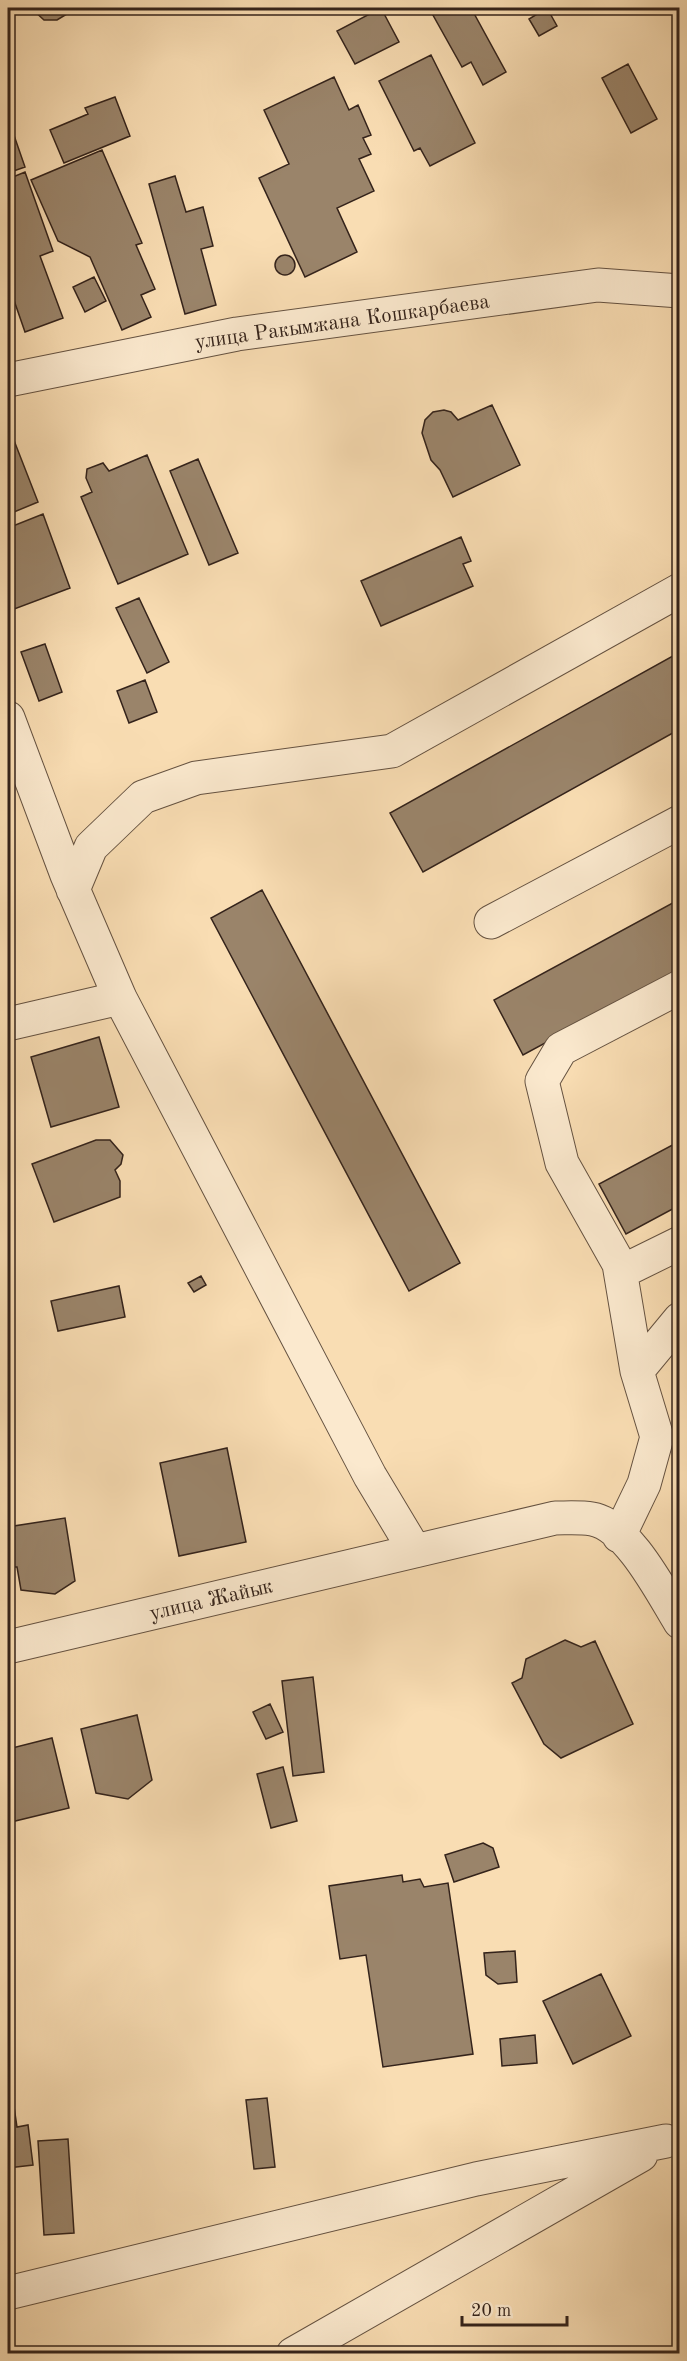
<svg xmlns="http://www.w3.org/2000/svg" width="687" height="2361" font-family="'Old Standard TT',serif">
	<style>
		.building { fill: #9a846a; stroke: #34231b; stroke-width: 1.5 }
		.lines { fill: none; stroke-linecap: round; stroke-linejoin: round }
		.minor-casing { stroke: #655241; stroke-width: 35 }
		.minor { stroke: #fbe9ce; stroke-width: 33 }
		.labels { text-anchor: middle; stroke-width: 6; stroke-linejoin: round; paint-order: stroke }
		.street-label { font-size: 21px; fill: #34231b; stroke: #fbe9ce }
	</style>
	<rect width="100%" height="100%" fill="#f9ddb3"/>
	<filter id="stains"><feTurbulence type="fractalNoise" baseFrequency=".00333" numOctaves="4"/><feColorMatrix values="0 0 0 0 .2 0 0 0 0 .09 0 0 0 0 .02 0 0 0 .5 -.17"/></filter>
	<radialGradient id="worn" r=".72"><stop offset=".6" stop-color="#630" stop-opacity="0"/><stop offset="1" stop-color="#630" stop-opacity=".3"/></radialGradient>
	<!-- building -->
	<path class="building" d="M 31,8 L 77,8 L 57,20 L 44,20 Z
		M 381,8 L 399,42 L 355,64 L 337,31 Z
		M 429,8 L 471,8 L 506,72 L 483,85 L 471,62 L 462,67 Z
		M 547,8 L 557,26 L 539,36 L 529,19 Z
		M 431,55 L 475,143 L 430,166 L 420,148 L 414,151 L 379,81 Z
		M 628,64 L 657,119 L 631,133 L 602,78 Z
		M 334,77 L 349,110 L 358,105 L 371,135 L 363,138 L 371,154 L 359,159 L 374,191 L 337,208 L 357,252 L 305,277 L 259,178 L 289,164 L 264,110 Z
		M 115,97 L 130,136 L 64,163 L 50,130 L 88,114 L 85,108 Z
		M 8,118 L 25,167 L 8,173 Z
		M 102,150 L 142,243 L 136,245 L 155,289 L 141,295 L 151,317 L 122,330 L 90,257 L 58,241 L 31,180 Z
		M 25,172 L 53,251 L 40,256 L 63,318 L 25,332 L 8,283 L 8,179 Z
		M 175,176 L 186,212 L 203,207 L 213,246 L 201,249 L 216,305 L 185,314 L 149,184 Z
		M275 265a10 10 0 1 1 20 0a10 10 0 1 1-20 0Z
		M 94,277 L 106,301 L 85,312 L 73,287 Z
		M 492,405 L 520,465 L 453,497 L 440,470 L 431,460 L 422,433 L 425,420 L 433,412 L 444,410 L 451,412 L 458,420 Z
		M 8,425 L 38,502 L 14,512 L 8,496 Z
		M 147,455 L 188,554 L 118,584 L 81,497 L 92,492 L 86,478 L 87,469 L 103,463 L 109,471 Z
		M 198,459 L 238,553 L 209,565 L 170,471 Z
		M 8,511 L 13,526 L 43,514 L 70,588 L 9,611 Z
		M 461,537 L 471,561 L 463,564 L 473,586 L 381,626 L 361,581 Z
		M 139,598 L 169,662 L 147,673 L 116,608 Z
		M 45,644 L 62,692 L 39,701 L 21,652 Z
		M 680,652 L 680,729 L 423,872 L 390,813 Z
		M 145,680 L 157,712 L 129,723 L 117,691 Z
		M 262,890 L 460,1263 L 409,1291 L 211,918 Z
		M 680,899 L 680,970 L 523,1055 L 494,1000 Z
		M 99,1037 L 119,1107 L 51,1127 L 31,1057 Z
		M 96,1140 L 110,1140 L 123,1155 L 121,1164 L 115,1170 L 120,1181 L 120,1197 L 54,1222 L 32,1164 Z
		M 680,1141 L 680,1205 L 626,1234 L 599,1184 Z
		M 201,1276 L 206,1285 L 194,1292 L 188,1283 Z
		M 119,1286 L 125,1317 L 58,1331 L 51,1301 Z
		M 227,1448 L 246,1542 L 179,1556 L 160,1463 Z
		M 65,1518 L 75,1581 L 55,1594 L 21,1590 L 17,1567 L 12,1567 L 8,1532 L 14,1531 L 14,1526 Z
		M 565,1640 L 581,1647 L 595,1641 L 633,1724 L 561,1758 L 544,1744 L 512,1683 L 522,1678 L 526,1659 Z
		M 313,1677 L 324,1772 L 293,1776 L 282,1681 Z
		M 270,1704 L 283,1732 L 266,1739 L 253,1712 Z
		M 137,1715 L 152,1780 L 128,1799 L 96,1793 L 81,1729 Z
		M 52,1738 L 69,1808 L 11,1822 L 8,1807 L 8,1749 Z
		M 283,1767 L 297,1821 L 271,1828 L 257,1774 Z
		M 483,1843 L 493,1848 L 499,1867 L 454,1882 L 445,1855 Z
		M 402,1875 L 403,1882 L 420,1879 L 424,1887 L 448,1883 L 473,2054 L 383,2067 L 366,1955 L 340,1959 L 329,1886 Z
		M 515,1951 L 517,1982 L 498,1984 L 486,1975 L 484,1953 Z
		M 601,1974 L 631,2036 L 573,2064 L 543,2001 Z
		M 535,2035 L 537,2063 L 502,2066 L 500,2039 Z
		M 8,2093 L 12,2093 L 17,2127 L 28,2125 L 33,2165 L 8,2168 Z
		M 267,2098 L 275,2167 L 254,2169 L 246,2100 Z
		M 68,2139 L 74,2233 L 44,2235 L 38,2141 Z"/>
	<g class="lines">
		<!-- minor casing -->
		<g class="minor-casing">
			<path id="minor" d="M 8,380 L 237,334 L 598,285 L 680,291
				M 8,718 L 67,875 L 120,998 L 370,1476 L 415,1551
				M 73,890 L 91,847 L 143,797 L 196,778 L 392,751 L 680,590
				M 491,922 L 680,822
				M 8,1024 L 120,998
				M 621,1272 L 680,1243
				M 637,1371 L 680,1319
				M 619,1536 L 644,1484 L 657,1437 L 637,1371 L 619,1264 L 562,1163 L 542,1081 L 561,1049 L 680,987
				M 8,1647 L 555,1518 C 567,1518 580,1517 592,1519 C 628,1525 662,1593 680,1622
				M 8,2293 L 476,2179 L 666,2141
				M 293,2354 L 641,2155"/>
		</g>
		<!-- minor -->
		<use href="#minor" class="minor"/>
	</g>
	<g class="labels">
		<!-- street labels -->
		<g class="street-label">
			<text transform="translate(342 321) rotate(-8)" y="7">улица Ракымжана Кошкарбаева</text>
			<text transform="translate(211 1599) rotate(-13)" y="7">улица Жайык</text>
		</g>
	</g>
	<!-- margin -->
	<rect width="687" height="2361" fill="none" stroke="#f9ddb3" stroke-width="30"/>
	<rect x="9" y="9" width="669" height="2343" fill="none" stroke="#34231b" stroke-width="3"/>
	<rect x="15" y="15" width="657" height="2331" fill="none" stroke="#34231b" stroke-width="1.5"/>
	<!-- scale -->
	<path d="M462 2316v9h105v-9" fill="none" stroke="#34231b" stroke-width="3"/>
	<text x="471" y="2316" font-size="18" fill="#34231b" stroke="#fbe9ce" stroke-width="4.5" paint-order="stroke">20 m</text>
	<rect width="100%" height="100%" filter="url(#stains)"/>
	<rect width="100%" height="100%" fill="url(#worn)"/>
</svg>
